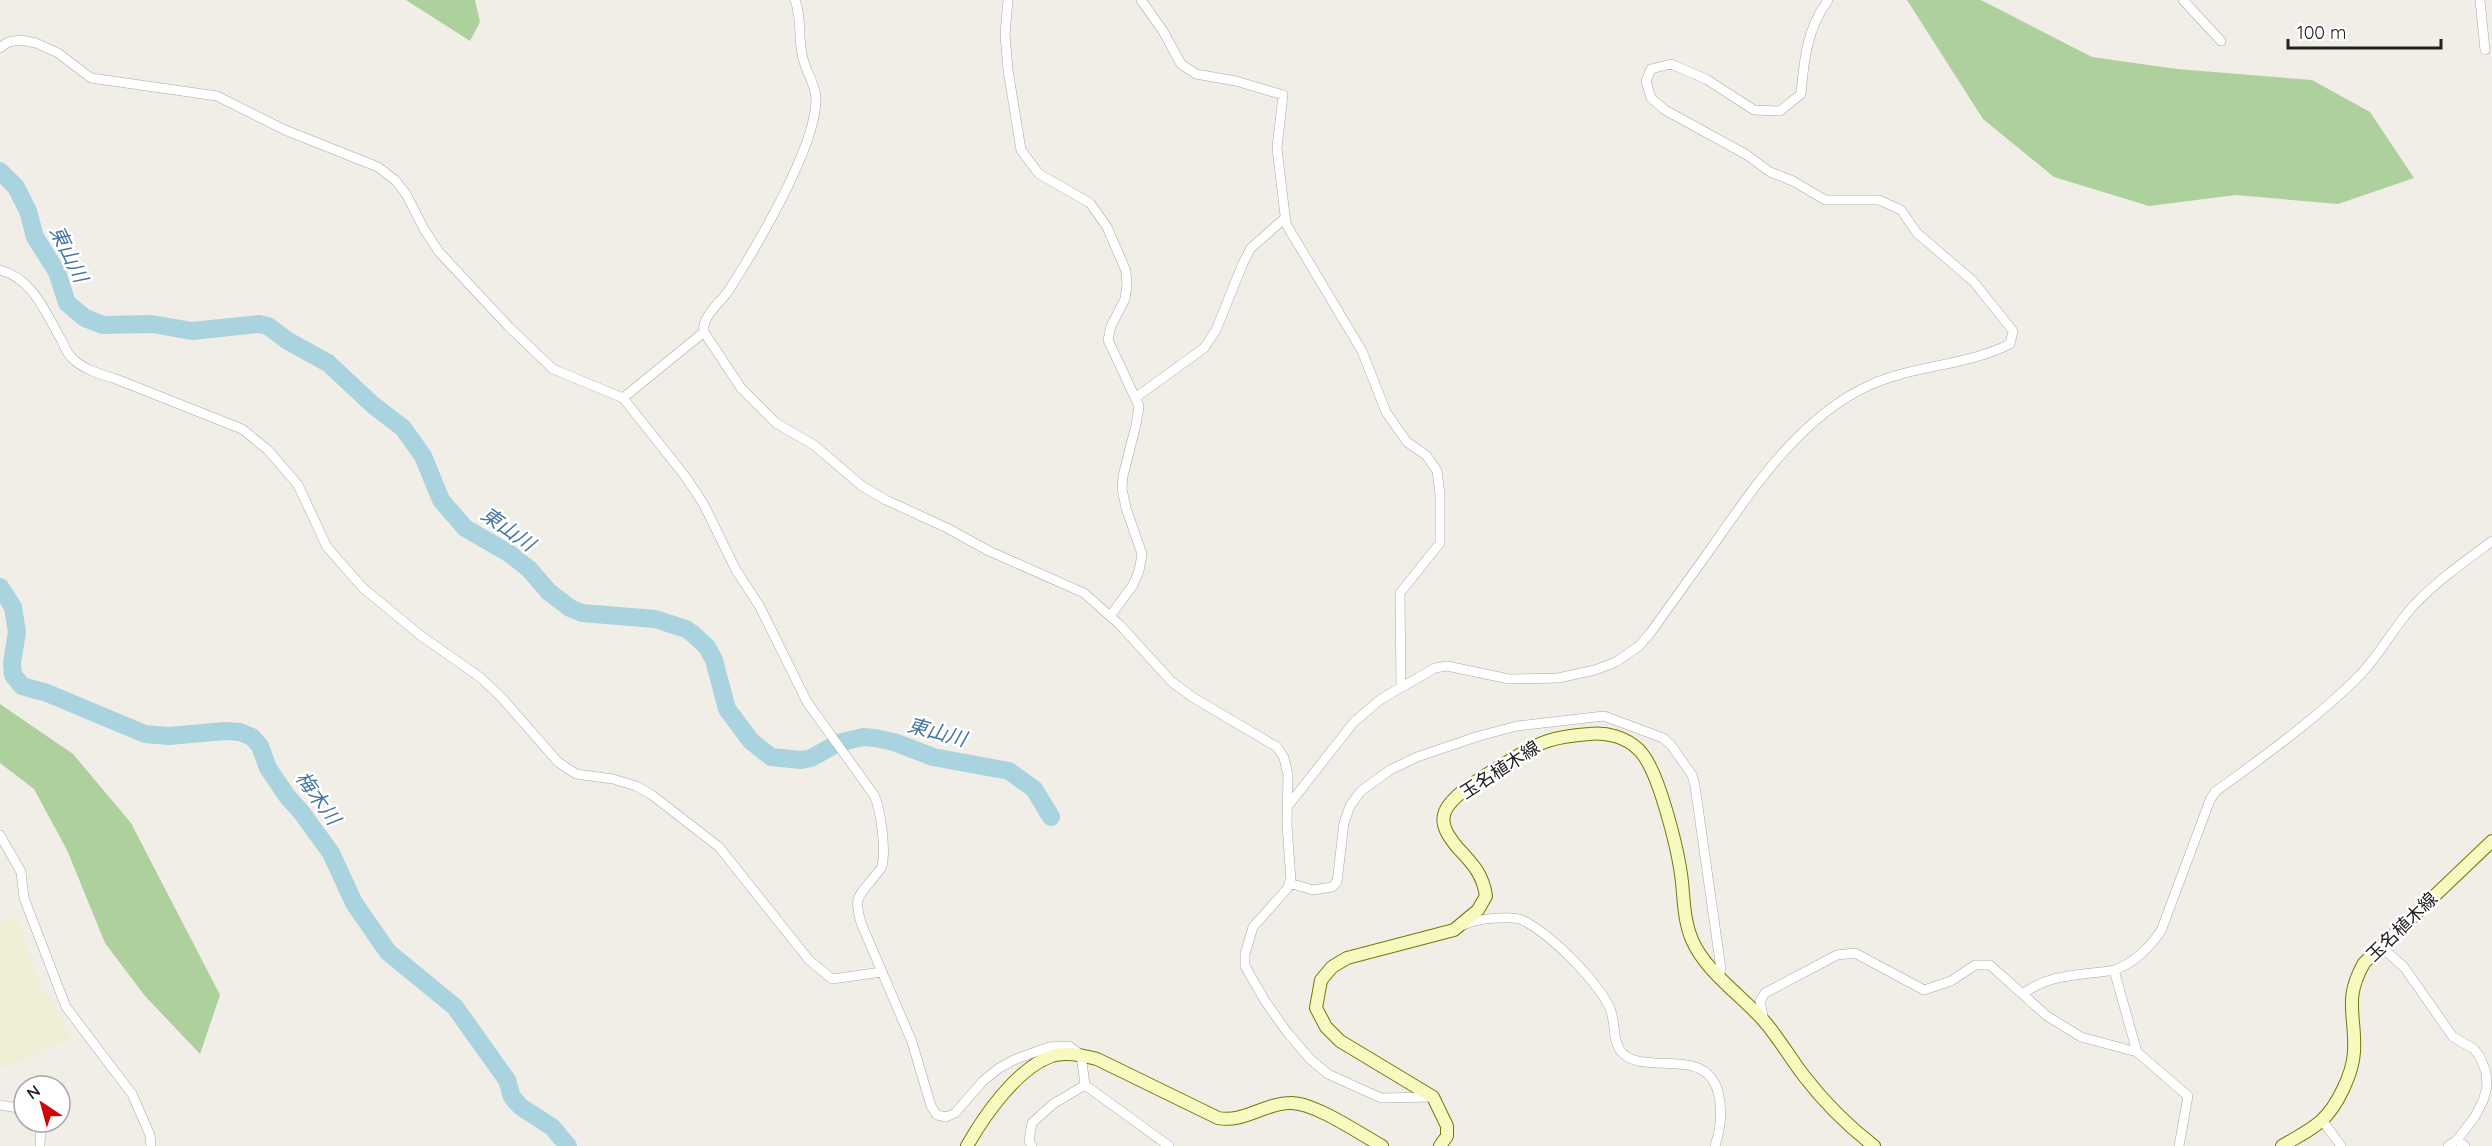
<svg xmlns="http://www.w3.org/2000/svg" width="2492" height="1146" font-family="Quicksand,'Noto Sans JP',sans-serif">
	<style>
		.farmland { fill: #eeefd4 }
		.forest { fill: #add09d }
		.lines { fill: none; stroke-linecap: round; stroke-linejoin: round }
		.river { stroke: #a9d3de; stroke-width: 18 }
		.minor-casing { stroke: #a8a8a8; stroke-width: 10 }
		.secondary-casing { stroke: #707a07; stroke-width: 14 }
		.minor { stroke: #fff; stroke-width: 9 }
		.secondary { stroke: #f7f9be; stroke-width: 12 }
		.labels { text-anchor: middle; stroke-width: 5; stroke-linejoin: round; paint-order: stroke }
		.street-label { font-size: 18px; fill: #212121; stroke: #fff }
		.water-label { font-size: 20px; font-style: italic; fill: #4776a1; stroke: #fff }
	</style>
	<rect width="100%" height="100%" fill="#f1eee8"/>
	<!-- farmland -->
	<path class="farmland" d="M 17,916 L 41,991 L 55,1005 L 71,1039 L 0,1069 L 0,924 Z"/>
	<!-- forest -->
	<path class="forest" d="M 406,0 L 475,0 L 480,22 L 470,41 Z
		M 1907,0 L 1981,0 L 2092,57 L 2177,69 L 2312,80 L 2370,112 L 2414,178 L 2338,204 L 2236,195 L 2149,206 L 2054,177 L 1983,119 Z
		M 0,704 L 73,754 L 131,823 L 220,995 L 200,1054 L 145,996 L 105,943 L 67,850 L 34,789 L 0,763 Z"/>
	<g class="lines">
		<!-- river -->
		<path class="river" d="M 0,171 L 16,187 L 28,211 L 35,237 L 57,272 L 67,303 L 85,318 L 103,325 L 152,324 L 192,331 L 259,324 L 268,326 L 288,341 L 328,363 L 373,405 L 403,428 L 423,456 L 441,500 L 465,528 L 510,554 L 529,569 L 549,592 L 570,608 L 582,613 L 655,619 L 686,629 L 693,634 L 707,647 L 714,660 L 727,709 L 751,741 L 771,757 L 801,760 L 811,758 L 838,743 L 863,737 L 875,738 L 894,742 L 933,757 L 1009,771 L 1034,789 L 1051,817
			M 0,587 L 13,607 L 17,632 L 12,663 L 13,675 L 22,686 L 47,693 L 145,734 L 169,736 L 224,731 L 240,732 L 252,737 L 260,746 L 268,768 L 287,796 L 302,813 L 331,853 L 354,903 L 388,952 L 455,1007 L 507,1080 L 512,1097 L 521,1107 L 552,1127 L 568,1146"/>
		<!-- minor casing -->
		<g class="minor-casing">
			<path id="minor" d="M 795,0 C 802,18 798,35 802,54 C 804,69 815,82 816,98 C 817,146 755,249 729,290 C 721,302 701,317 704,332 L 741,388 L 776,423 L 814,445 L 862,486 L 886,500 L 947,528 L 989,551 L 1084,593 L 1120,625 L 1172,682 L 1194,698 L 1277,747 L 1284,758 L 1288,775 L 1287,825 L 1291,881 L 1286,890 L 1253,927 L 1245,954 L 1245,966 L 1265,1001 L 1287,1032 L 1310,1059 L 1328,1074 L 1381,1098 L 1433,1097
				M 1008,0 L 1005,34 L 1008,70 L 1021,150 L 1039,174 L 1090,203 L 1107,227 L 1126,271 L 1127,285 L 1125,299 L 1111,326 L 1108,340 L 1139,406 L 1136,425 L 1123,476 L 1122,489 L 1126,508 L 1142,554 L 1139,571 L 1133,585 L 1111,615
				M 1141,0 L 1163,31 L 1181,64 L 1196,74 L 1236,81 L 1283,95 L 1277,148 L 1286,224 L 1362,351 L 1386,412 L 1407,442 L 1426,455 L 1437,471 L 1440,495 L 1440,543 L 1400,593 L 1401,687
				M 2183,0 L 2221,41
				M 2480,0 L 2485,50
				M 0,48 L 8,42 L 21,40 L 36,43 L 58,53 L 91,78 L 217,96 L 285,130 L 378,167 L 395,180 L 406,194 L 424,229 L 439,252 L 509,327 L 553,369 L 623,398 L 685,476 L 703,503 L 736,570 L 760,607 L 807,702 L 874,795 C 881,810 886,850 882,866 C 881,870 876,874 874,877 C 857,898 854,897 861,923 L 912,1042 L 931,1106 L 937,1115 L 946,1117 L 955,1113 L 983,1081 L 999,1068 L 1016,1059 L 1049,1047 L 1069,1046 L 1081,1055 L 1085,1085 L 1169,1146
				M 0,270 C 33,278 46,314 62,341 C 64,346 67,353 71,357 C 82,369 102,375 116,379 L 242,429 L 268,450 L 298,485 L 327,547 L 363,588 L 420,635 L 481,678 L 502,698 L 558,762 L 576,774 L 613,779 L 636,786 L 652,795 L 719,847 L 809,960 L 832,979 L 882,972
				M 623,398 L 704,332
				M 1135,398 L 1204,348 L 1216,330 L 1243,263 L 1251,248 L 1285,218
				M 1287,807 L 1354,722 L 1381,699 L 1435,668 L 1447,666 L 1509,679 L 1558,678 L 1595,670 L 1616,662 L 1639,646 L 1651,632 C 1671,604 1692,575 1712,547 C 1754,487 1801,416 1870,385 C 1915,365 1966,366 2010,344 L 2013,331 L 1973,281 L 1917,233 L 1901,210 L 1879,200 L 1825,200 L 1793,181 L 1770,172 L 1747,155 L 1665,110 L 1651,98 L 1646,81 L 1651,69 L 1671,64 L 1706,79 L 1754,110 L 1780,111 L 1801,94 C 1804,59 1807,29 1828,0
				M 0,835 L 21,872 L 24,898 L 66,1007 L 132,1094 L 150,1135 L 151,1146
				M 1289,883 L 1313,890 L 1332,887 L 1337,882 L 1344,823 L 1350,806 L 1361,791 L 1390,770 L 1417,757 L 1479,736 L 1517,726 L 1604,716 L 1663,738 L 1671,745 L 1692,775 L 1695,786 L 1721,969 L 1719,977
				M 1464,925 C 1474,919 1511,915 1522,920 C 1551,934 1594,978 1609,1006 C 1616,1019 1612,1039 1620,1050 C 1640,1079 1705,1043 1718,1092 C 1723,1111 1721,1128 1715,1146
				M 2381,947 L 2404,967 L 2453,1037 L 2474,1049 L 2480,1057 L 2486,1072 L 2487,1087 L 2483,1101 L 2474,1118 L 2457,1140
				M 2024,993 C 2045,978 2065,976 2091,973 C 2098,972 2107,972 2114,970 C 2133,964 2150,947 2161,931 L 2210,800 L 2215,792 C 2264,756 2315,720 2358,677 C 2380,655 2393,628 2414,605 C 2437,581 2465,561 2492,541
				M 1764,1021 L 1760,1001 L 1765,993 L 1837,955 L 1855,953 L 1924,990 L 1951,981 L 1975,965 L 1990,965 L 2047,1016 L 2081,1037 L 2137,1052 L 2114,970
				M 2137,1052 L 2188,1096 L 2179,1146
				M 0,1105 L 24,1109
				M 2322,1120 L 2341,1146
				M 40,1146 L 41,1122
				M 1032,1146 L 1029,1141 L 1032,1123 L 1053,1104 L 1085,1085
				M 2448,1146 L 2457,1140 L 2465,1146"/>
		</g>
		<!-- secondary casing -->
		<g class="secondary-casing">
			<path id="secondary" d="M 967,1146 C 984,1116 1017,1068 1052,1056 C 1065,1051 1084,1056 1097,1059 L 1218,1118 C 1244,1123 1265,1103 1290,1103 C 1314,1102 1360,1134 1382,1146
				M 1440,1146 L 1447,1136 L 1447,1126 L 1433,1097 L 1340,1041 L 1326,1027 L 1316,1008 L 1321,980 L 1332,967 L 1347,958 L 1454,930 L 1478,910 L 1486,896 C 1483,874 1472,863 1457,847 C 1450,838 1441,827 1444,815 C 1448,795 1493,771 1509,761 C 1541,741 1552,737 1589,734 C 1607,732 1626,737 1639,750 C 1659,769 1679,854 1682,882 C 1684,902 1684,921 1692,940 C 1706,972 1741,995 1764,1021 C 1779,1038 1790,1058 1804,1076 C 1824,1102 1848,1126 1874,1146
				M 2282,1146 C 2295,1138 2310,1131 2321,1121 C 2337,1107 2353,1073 2354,1052 C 2356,1014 2343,1000 2364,963 L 2492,841"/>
		</g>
		<!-- minor -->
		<use href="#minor" class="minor"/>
		<!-- secondary -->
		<use href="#secondary" class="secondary"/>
	</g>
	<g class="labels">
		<!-- street labels -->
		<g class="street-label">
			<text transform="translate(1500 770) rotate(-33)" y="6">玉名植木線</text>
			<text transform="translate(2402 927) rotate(-44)" y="6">玉名植木線</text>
		</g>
		<!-- water labels -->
		<g class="water-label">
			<text transform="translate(69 254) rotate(64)" y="7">東山川</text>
			<text transform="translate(508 529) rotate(35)" y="7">東山川</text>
			<text transform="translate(937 732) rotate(15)" y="7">東山川</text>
			<text transform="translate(318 798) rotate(54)" y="7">梅木川</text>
		</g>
	</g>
	<!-- north arrow -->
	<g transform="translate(42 1104) rotate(324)"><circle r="28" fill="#ffffff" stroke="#a6a6a6" stroke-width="1.5"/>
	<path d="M0-4.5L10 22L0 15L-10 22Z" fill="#cf0308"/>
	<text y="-9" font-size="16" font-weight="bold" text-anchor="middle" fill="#212121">N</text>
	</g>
	<!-- scale -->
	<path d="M2288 39v9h153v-9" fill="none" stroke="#212121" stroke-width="3"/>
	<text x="2297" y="39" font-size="18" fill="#212121" stroke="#ffffff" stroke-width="4.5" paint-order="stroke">100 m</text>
</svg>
